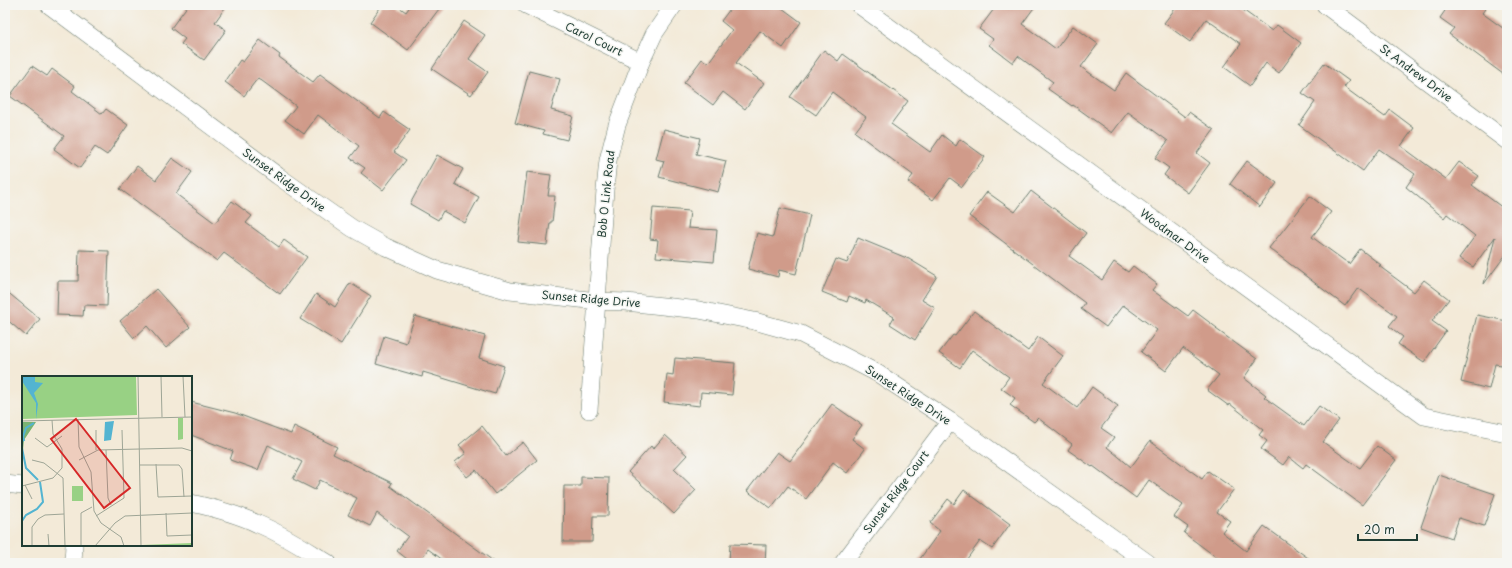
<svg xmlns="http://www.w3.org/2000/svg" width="1512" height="568" font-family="'Playpen Sans',sans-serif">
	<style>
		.building { fill: #d09b8a }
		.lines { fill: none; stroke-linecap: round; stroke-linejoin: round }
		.street-casing { stroke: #697a6d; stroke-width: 18 }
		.street { stroke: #fff; stroke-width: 17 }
		.labels { text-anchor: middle; stroke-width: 3; stroke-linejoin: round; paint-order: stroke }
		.street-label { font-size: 11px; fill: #1f3d34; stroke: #f6f6f2 }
		.inset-river { fill: none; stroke: #53b4d1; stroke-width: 2 }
		.inset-road { fill: none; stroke: #9ea596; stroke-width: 1 }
		.view { fill: #d62828; fill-opacity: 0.15; stroke: #d62828; stroke-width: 2 }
		.inset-edge { fill: none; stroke: #1f3d34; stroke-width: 2 }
	</style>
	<rect width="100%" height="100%" fill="#f6f6f2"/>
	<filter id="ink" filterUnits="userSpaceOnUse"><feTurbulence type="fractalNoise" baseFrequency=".025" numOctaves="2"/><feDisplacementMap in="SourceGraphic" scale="8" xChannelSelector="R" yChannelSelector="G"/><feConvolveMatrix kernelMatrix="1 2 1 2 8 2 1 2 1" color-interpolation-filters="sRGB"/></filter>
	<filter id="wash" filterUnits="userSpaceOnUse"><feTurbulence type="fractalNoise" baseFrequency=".012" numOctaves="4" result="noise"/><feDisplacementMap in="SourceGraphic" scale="16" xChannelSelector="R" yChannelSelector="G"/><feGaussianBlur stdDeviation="0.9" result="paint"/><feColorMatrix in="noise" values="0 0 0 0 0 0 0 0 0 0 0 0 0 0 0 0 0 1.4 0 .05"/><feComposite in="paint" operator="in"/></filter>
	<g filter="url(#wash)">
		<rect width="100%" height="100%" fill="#f3ead8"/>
		<g id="blocks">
			<!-- building -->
			<path class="building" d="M 188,5 L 227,5 L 215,22 L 226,30 L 204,60 L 181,44 L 185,39 L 171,28 Z
				M 382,5 L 396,5 L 406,12 L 411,5 L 442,5 L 408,50 L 370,22 Z
				M 733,5 L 778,5 L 801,22 L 783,48 L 760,31 L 736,63 L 764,83 L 745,109 L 723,92 L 713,105 L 684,83 L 702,59 L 708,63 L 732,30 L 721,21 Z
				M 997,5 L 1036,5 L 1022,24 L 1056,49 L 1073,26 L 1098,44 L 1081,67 L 1114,90 L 1126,73 L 1185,117 L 1189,112 L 1214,130 L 1197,153 L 1210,163 L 1188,193 L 1164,175 L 1169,168 L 1155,158 L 1168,141 L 1128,112 L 1112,133 L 1073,105 L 1072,106 L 1048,89 L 1053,82 L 1018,56 L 1013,63 L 989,45 L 993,39 L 979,29 Z
				M 1178,5 L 1236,5 L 1272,31 L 1277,25 L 1301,43 L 1279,73 L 1266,63 L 1250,86 L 1224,67 L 1241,44 L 1206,19 L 1190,42 L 1164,23 Z
				M 1449,5 L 1488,5 L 1482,13 L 1507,31 L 1507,77 L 1449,34 L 1454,28 L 1440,18 Z
				M 464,21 L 485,35 L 469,59 L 488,72 L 471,95 L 432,69 Z
				M 260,40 L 280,55 L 279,57 L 313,82 L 320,74 L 380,118 L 384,112 L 410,130 L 394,152 L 406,160 L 383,190 L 361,173 L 365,168 L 350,158 L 359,146 L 318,115 L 304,134 L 285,120 L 296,106 L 258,78 L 244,96 L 225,82 L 240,60 L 243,62 Z
				M 824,50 L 838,61 L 843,54 L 908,101 L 891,124 L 930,152 L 942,135 L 956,146 L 960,139 L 985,157 L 962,187 L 950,178 L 933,200 L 908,182 L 913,175 L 855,132 L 866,117 L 832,92 L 816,115 L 790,97 Z
				M 1324,63 L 1349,81 L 1344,87 L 1371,107 L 1385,117 L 1390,110 L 1414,128 L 1401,146 L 1446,179 L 1459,162 L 1479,176 L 1472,185 L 1507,211 L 1507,253 L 1484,284 L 1495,237 L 1473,267 L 1459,258 L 1475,236 L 1447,214 L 1444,218 L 1406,187 L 1415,174 L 1379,149 L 1363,171 L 1299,125 L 1315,102 L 1302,93 Z
				M 32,66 L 47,76 L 52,69 L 75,86 L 72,91 L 102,114 L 106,109 L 128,125 L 107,155 L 95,147 L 80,168 L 54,149 L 64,136 L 10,96 Z
				M 529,71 L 560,79 L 551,110 L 573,116 L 567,140 L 543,134 L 544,131 L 515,123 Z
				M 664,129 L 700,138 L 696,154 L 726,161 L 718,192 L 659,177 L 664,161 L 656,159 Z
				M 437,155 L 463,169 L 455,184 L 479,197 L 465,223 L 443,211 L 438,220 L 410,204 Z
				M 172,158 L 192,172 L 176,194 L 215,223 L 232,201 L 252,216 L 246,223 L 279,247 L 284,240 L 307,257 L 280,294 L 224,253 L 217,261 L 120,189 L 137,166 L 156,180 Z
				M 1247,161 L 1277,183 L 1260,207 L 1230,184 Z
				M 527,172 L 551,175 L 548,196 L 555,196 L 552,222 L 550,222 L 547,245 L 518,242 Z
				M 1031,191 L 1086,233 L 1069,256 L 1102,280 L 1114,262 L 1128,272 L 1133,266 L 1157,284 L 1152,290 L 1188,316 L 1193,310 L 1217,328 L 1216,329 L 1257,359 L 1244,378 L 1266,395 L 1264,397 L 1304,426 L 1319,406 L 1339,420 L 1323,442 L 1360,468 L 1377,446 L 1396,460 L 1362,505 L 1306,464 L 1303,468 L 1289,457 L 1283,465 L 1261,449 L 1267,441 L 1259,435 L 1263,430 L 1230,404 L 1229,406 L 1207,390 L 1219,375 L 1183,348 L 1166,371 L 1141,352 L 1157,330 L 1123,305 L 1106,327 L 1081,309 L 1085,303 L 969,216 L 987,192 L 1015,212 Z
				M 1310,196 L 1331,212 L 1312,237 L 1349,264 L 1360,249 L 1381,265 L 1379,266 L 1414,292 L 1424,280 L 1449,299 L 1432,321 L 1446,331 L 1424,362 L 1398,344 L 1403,337 L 1389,326 L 1397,316 L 1358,288 L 1345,306 L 1269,248 Z
				M 653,208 L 690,211 L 688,228 L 717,230 L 714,262 L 656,257 L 658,240 L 650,239 Z
				M 780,208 L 810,215 L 796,274 L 779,270 L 778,277 L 748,269 L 757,233 L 773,237 Z
				M 858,238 L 909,259 L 937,276 L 922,300 L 935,308 L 915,340 L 890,324 L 894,317 L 866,300 L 865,303 L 849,296 L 847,302 L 822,292 L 836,259 L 847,263 Z
				M 79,250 L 109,251 L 107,306 L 84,305 L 83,316 L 57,315 L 58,281 L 78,281 Z
				M 350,283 L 371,296 L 341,344 L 300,319 L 316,294 L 335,307 Z
				M 156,289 L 190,327 L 166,348 L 147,326 L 134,338 L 120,321 Z
				M 5,290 L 40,319 L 26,336 L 5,318 Z
				M 974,311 L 1028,351 L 1038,337 L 1063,356 L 1043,383 L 1077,408 L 1092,387 L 1118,406 L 1101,428 L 1114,437 L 1107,447 L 1131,467 L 1150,441 L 1202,479 L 1208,471 L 1234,489 L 1217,512 L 1230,521 L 1222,532 L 1246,551 L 1264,526 L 1315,563 L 1224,563 L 1184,533 L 1188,527 L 1174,517 L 1183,505 L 1149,480 L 1136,498 L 1093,466 L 1092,467 L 1068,450 L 1072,444 L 1038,418 L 1034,422 L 1010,405 L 1015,398 L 1001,388 L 1009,377 L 972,350 L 960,368 L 939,353 L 953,335 L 955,336 Z
				M 1477,315 L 1507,321 L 1507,346 L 1502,365 L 1495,364 L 1489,389 L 1461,382 Z
				M 415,316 L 485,336 L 479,358 L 504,366 L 495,394 L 423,372 L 422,377 L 376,364 L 384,336 L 406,343 Z
				M 675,358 L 735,363 L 732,395 L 701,392 L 700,406 L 664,402 L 667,374 L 673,375 Z
				M 191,402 L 235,413 L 291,434 L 294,426 L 337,447 L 333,454 L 392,483 L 390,486 L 496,563 L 447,563 L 428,549 L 418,563 L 412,563 L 397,551 L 408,536 L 377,513 L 370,526 L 348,515 L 357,498 L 320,480 L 315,490 L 293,479 L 302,462 L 268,445 L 258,470 L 230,460 L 233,451 L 191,435 Z
				M 832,404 L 862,425 L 852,439 L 865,449 L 847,473 L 833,462 L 806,499 L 788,486 L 771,508 L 747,491 L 777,452 L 790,461 Z
				M 482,426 L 506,456 L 523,442 L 537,460 L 495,494 L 476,470 L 467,477 L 455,462 L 466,453 L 459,445 Z
				M 665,435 L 687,455 L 674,469 L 696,490 L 674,514 L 628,472 L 651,446 L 653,449 Z
				M 1439,475 L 1495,494 L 1484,526 L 1459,518 L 1452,538 L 1421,527 Z
				M 581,477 L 609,478 L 608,516 L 593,516 L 592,542 L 563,542 L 564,486 L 581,486 Z
				M 964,490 L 1010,524 L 992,549 L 980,541 L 964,563 L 917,563 L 940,531 L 930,523 L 948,499 L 954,504 Z
				M 730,544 L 766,545 L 765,563 L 729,563 Z"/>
		</g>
	</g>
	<g filter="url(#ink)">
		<use href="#blocks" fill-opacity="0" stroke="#697a6d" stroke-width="1"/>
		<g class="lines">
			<!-- street casing -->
			<g class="street-casing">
				<path id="street" d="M 49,5 L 278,176 L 352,228 L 386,247 L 437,270 L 510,291 L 597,301 L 626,302 L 699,310 L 754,321 L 801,334 L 877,373 L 950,421 L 1148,563
					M 526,5 L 641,62
					M 859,5 L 1424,416 L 1507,433
					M 1325,5 L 1507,141
					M 589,410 L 605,190 L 608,160 L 617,125 L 641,62 L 654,34 L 674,5
					M 5,484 L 23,486
					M 191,503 C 214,508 237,514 258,524 C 283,534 305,549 328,563
					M 73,563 L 74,545
					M 843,563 L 950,421"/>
			</g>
			<!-- street -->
			<use href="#street" class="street"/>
		</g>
	</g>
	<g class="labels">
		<!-- street labels -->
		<g class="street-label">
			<text transform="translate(594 39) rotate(26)" y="4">Carol Court</text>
			<text transform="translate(1416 73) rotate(37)" y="4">St Andrew Drive</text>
			<text transform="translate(284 180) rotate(36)" y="4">Sunset Ridge Drive</text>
			<text transform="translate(606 194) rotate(-84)" y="4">Bob O Link Road</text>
			<text transform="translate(1175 236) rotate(36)" y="4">Woodmar Drive</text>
			<text transform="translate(591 299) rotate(5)" y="4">Sunset Ridge Drive</text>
			<text transform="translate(908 395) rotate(33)" y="4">Sunset Ridge Drive</text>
			<text transform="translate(896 492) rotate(-53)" y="4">Sunset Ridge Court</text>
		</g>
	</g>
	<!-- overview -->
	<g transform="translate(22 376)">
		<rect width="170" height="170" fill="#f3ead8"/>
		<path d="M 0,0 L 114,0 L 115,39 L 0,43 ZM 156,42 L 161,42 L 161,63 L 156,64 ZM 50,110 L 61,110 L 61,125 L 50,125 ZM 170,167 L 170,170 L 120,170 L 120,169 Z" fill="#98d184"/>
		<path d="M 0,46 L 14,46 L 2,64 L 0,84 Z" fill="#7ab372"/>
		<path d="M 0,0 L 13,0 L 13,6 L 21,7 L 12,17 L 16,28 L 14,43 L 14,27 L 0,5 ZM 92,45 L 89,64 L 82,65 L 83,46 Z" fill="#53b4d1"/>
		<path class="inset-river" d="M 0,65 L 2,64 L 1,61 L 4,52 L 12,47M 0,72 L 4,92 L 16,104M 0,145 L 4,139 L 15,133 L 21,126 L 18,106"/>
		<path class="inset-road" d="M 116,0 L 119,170M 139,0 L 140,41M 161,0 L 163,41M 56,43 L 57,71 L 69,96 L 72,135 L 79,147 L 99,161 L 102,170M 0,45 L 170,41M 74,54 L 74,74M 13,62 L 25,71 L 40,60M 84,74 L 86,122 L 89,129M 10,84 L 22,87 L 41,102 L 43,170M 57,84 L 76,74 L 160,72 L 170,75M 134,88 L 136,121 L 170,120M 118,89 L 157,89 L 160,93 L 162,121M 3,109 L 10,123M 0,110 L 31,102 L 40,92 L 40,73 L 31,58 L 30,44M 144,137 L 145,160 L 170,159M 74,140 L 102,122 L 100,54M 26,158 L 27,170M 10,170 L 10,151 L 16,143 L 23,139 L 42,138M 59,170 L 59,137 L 70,131M 73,170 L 93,147 L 103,140 L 170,137"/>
		<path class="view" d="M 54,43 L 108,112 L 82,132 L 29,63 Z"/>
		<rect width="170" height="170" class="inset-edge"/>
	</g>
	<!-- margin -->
	<rect width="1512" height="568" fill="none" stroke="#f6f6f2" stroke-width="20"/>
	<!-- scale -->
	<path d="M1358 534v6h59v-6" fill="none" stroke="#1f3d34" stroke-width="2"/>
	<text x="1364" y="534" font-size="12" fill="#1f3d34" stroke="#f6f6f2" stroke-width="3" paint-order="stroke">20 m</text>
</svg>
